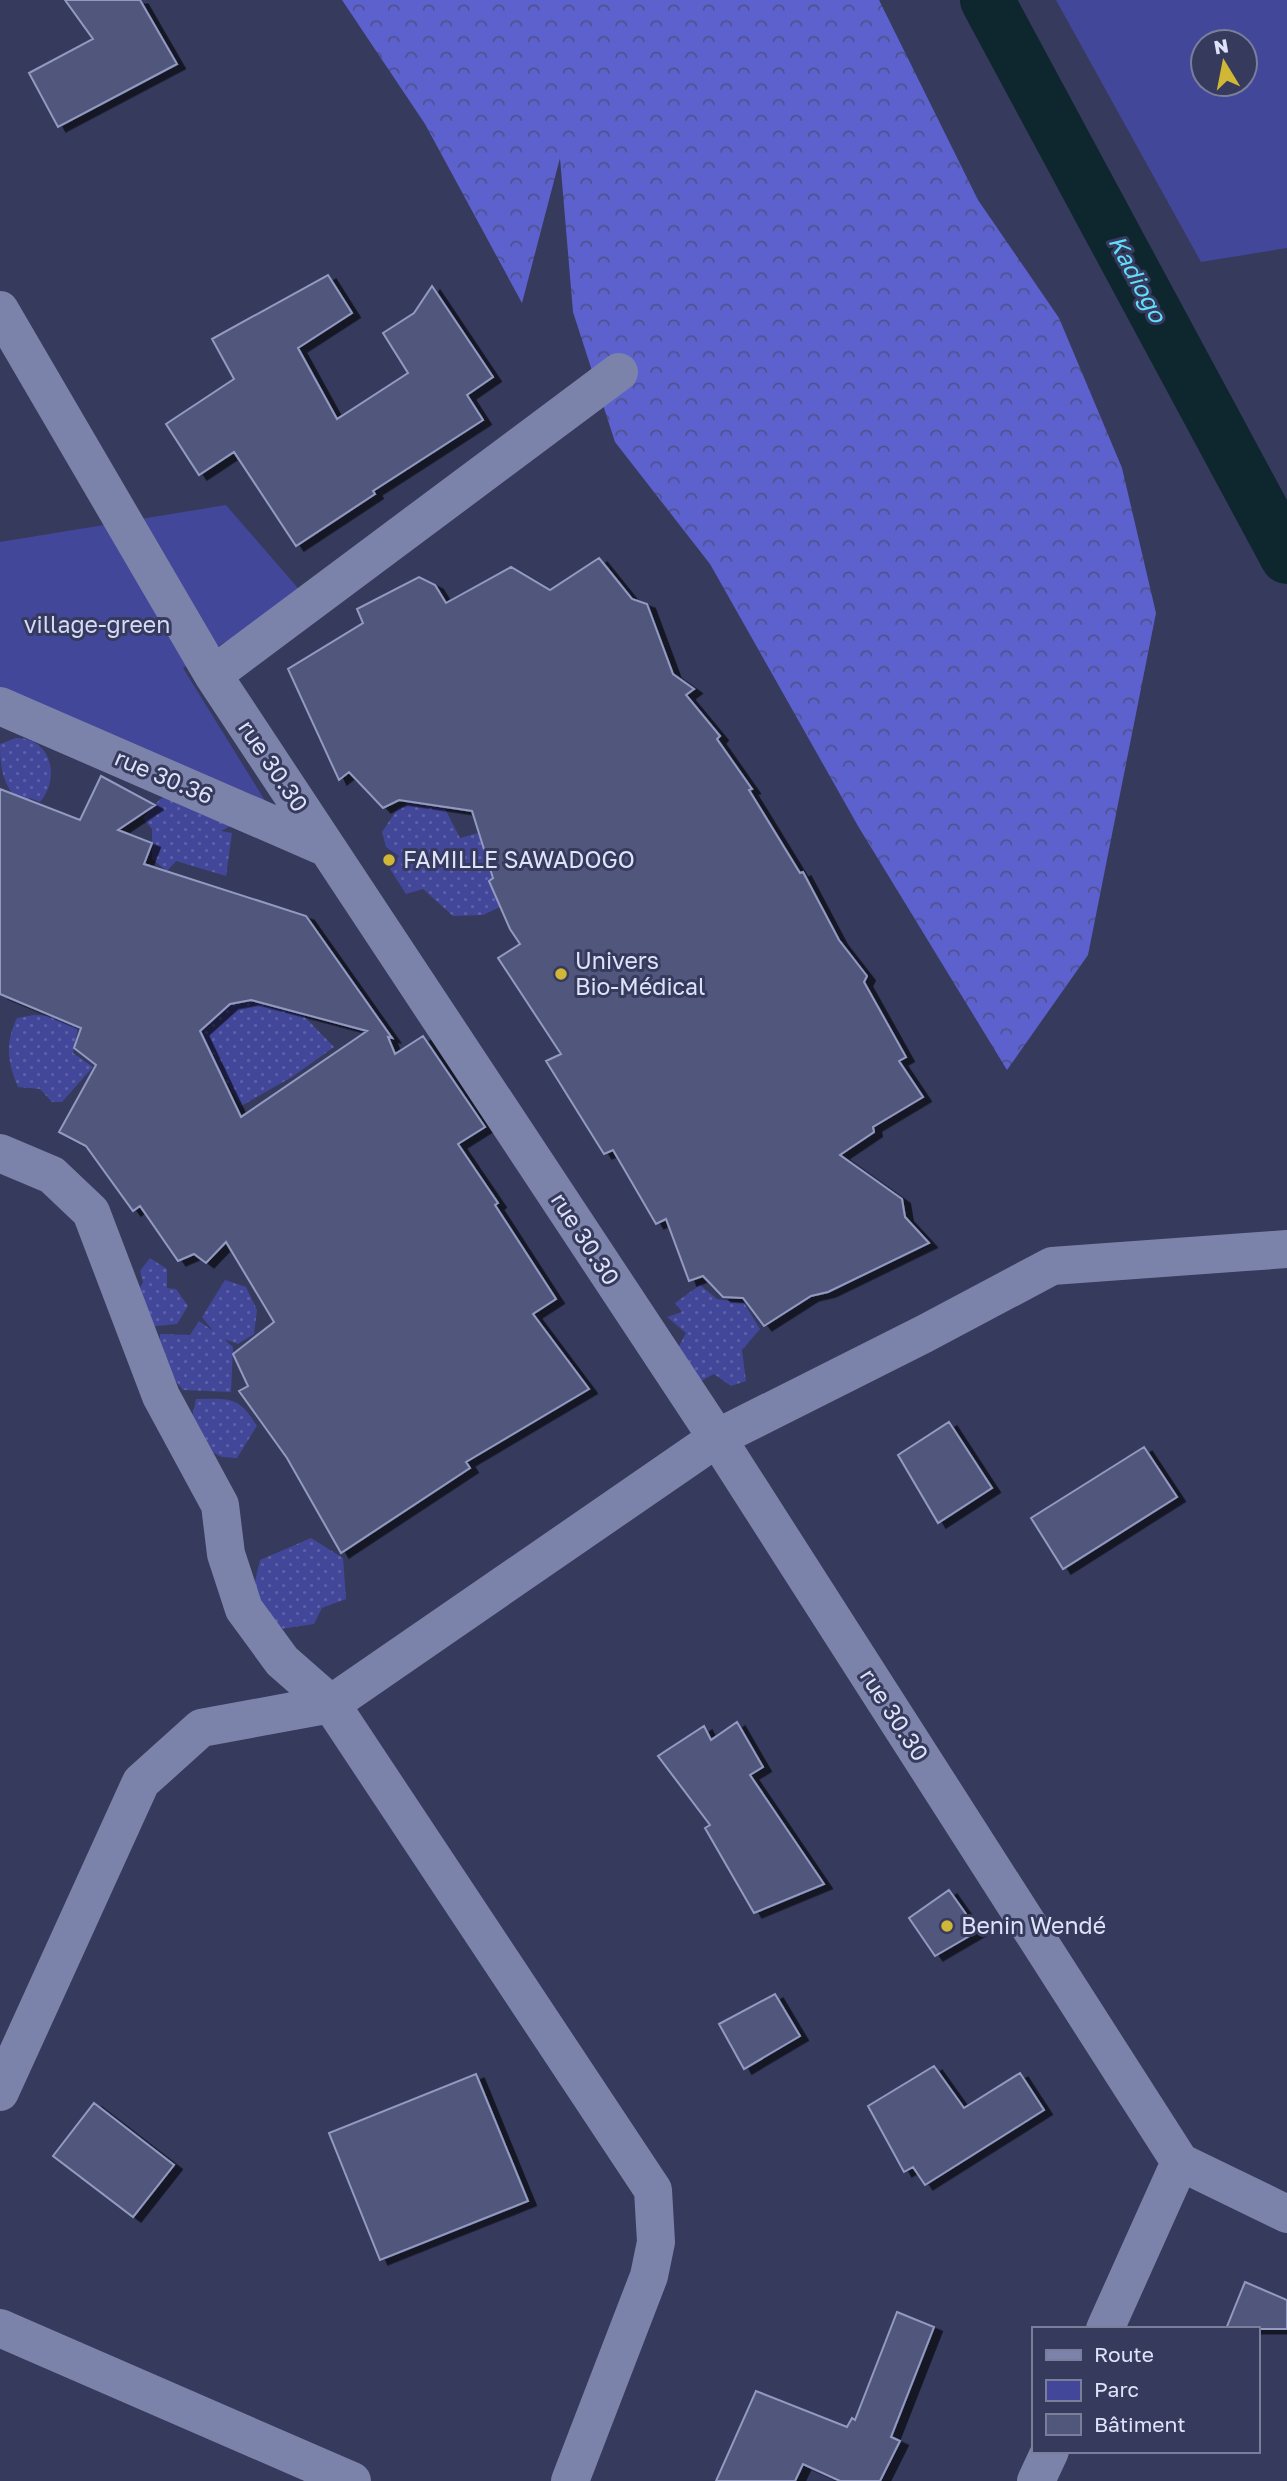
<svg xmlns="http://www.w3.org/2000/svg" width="1287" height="2481" font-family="'Golos Text',sans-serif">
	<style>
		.grass { fill: url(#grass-dots) }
		.forest { fill: url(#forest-crowns) }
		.green { fill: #434799; fill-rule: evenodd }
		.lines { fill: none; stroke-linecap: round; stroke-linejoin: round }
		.canal { stroke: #0e272e; stroke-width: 54 }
		.building { fill: #51577b; stroke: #939ac2; stroke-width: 2; fill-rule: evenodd; filter: url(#shadow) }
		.street { stroke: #7c83aa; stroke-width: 38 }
		.poi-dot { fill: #d1b736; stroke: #363a5d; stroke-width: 2.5 }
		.labels { text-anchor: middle; stroke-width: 6; stroke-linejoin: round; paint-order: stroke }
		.park-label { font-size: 23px; fill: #d5daf7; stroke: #363a5d }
		.street-label { font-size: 23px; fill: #dfe3f9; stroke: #363a5d }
		.poi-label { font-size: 23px; fill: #dfe3f9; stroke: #363a5d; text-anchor: start }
		.water-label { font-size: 24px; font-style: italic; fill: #62ddfc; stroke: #363a5d }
	</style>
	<defs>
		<pattern id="grass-dots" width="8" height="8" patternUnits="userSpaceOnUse" patternTransform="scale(1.75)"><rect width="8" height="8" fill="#434799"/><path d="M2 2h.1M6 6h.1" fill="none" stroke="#5e61a8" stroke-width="1.8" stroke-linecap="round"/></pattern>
		<pattern id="forest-crowns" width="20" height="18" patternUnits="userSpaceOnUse" patternTransform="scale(1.75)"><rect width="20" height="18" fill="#5c61ce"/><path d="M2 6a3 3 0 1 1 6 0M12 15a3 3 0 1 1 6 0" fill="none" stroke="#50528c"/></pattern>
		<filter id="shadow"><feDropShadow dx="8" dy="4.5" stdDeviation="0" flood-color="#0009"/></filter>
	</defs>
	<rect width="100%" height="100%" fill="#363a5d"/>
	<!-- grass -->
	<path class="grass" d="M 16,738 C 51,737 61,778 40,802 L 30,798 L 23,810 C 5,783 0,777 0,744 Z
		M 189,788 L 234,824 L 221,831 L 232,833 L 226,876 L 176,861 L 167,871 L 152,859 L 152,829 L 143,818 L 160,799 Z
		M 412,801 L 444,807 L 460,838 L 478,833 L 495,861 L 500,875 L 489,881 L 500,907 L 483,915 L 453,916 L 423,889 L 406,894 L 390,869 L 399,856 L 386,847 L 382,832 L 398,808 Z
		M 251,1000 L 301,1013 L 334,1047 L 292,1077 L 241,1106 L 197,1035 L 230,1004 Z
		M 34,1015 L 53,1016 L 79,1023 L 73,1053 L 93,1067 L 62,1102 L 52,1102 L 40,1089 L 18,1087 C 7,1061 5,1043 17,1018 Z
		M 150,1258 L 167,1269 L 167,1288 L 176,1289 L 188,1306 L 177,1324 L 146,1327 L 134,1300 L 143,1282 L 140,1271 Z
		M 225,1280 L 246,1287 L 257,1310 L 254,1334 L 238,1344 L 224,1339 L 233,1347 L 231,1392 L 183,1390 L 159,1360 L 160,1334 L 190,1335 L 199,1321 L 213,1331 L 202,1317 Z
		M 700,1285 L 717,1299 L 744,1303 L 760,1329 L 742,1350 L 746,1381 L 731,1386 L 714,1374 L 695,1384 L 678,1348 L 686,1333 L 667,1317 L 682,1312 L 675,1303 Z
		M 196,1399 C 229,1399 238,1395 257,1426 L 237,1458 L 222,1457 L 187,1440 Z
		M 311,1538 L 343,1558 L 346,1599 L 322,1608 L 314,1624 L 274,1630 L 252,1594 L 260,1560 Z"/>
	<!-- forest -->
	<path class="forest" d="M 342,0 L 879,0 L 978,200 L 1059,318 L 1122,468 L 1156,613 L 1088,955 L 1007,1070 L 858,826 L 710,564 L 615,442 L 573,312 L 560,158 L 522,303 L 425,124 Z"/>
	<!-- green -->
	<path class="green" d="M 1056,0 L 1287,0 L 1287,248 L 1201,262 ZM 1203,42 L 1245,42 L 1245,84 L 1203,84 Z
		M 226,505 L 303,594 L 183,668 L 269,807 L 0,691 L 0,542 Z"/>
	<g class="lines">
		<!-- canal -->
		<path class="canal" d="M 987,0 L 1287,557"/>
	</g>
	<!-- building -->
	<path class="building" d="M 65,0 L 140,0 L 177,64 L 58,127 L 29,73 L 93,39 Z
		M 328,275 L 352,313 L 298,348 L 337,419 L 408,373 L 383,333 L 414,313 L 432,286 L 493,377 L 467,395 L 483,420 L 373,491 L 375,494 L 296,546 L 234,452 L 199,475 L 166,424 L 234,379 L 212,339 Z
		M 599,558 L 632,599 L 647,604 L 673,674 L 694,689 L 686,695 L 720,736 L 717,739 L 752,789 L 749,790 L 800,873 L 803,872 L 839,940 L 867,976 L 864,982 L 906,1057 L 899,1061 L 923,1097 L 873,1127 L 874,1132 L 840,1155 L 902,1199 L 905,1217 L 929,1243 L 828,1292 L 811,1296 L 764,1326 L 743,1298 L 723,1297 L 703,1276 L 689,1281 L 666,1219 L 656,1224 L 613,1150 L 604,1154 L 546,1061 L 561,1054 L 498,958 L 520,944 L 510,929 L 489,881 L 493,878 L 472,811 L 399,800 L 383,808 L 349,772 L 339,780 L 288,669 L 363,623 L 357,609 L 419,577 L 435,585 L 446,603 L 511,567 L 550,590 Z
		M 101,776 L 155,805 L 118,830 L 152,843 L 144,864 L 306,916 L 392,1038 L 388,1037 L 395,1054 L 423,1036 L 485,1127 L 458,1144 L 498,1203 L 495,1205 L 556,1299 L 533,1314 L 589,1389 L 466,1462 L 470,1468 L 341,1553 L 287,1458 L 239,1391 L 248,1386 L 233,1354 L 274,1322 L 226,1242 L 206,1263 L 194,1254 L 178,1261 L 140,1206 L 133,1211 L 86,1146 L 59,1132 L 96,1065 L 74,1048 L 81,1028 L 0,994 L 0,789 L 80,820 ZM 251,1000 L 367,1031 L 241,1117 L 200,1031 L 230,1004 Z
		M 949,1422 L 992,1488 L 938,1523 L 898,1455 Z
		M 1144,1447 L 1177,1497 L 1063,1569 L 1031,1518 Z
		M 737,1722 L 763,1767 L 750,1775 L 824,1884 L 754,1913 L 705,1828 L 710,1825 L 658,1756 L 704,1726 L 711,1740 Z
		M 949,1890 L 978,1931 L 935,1956 L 909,1918 Z
		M 775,1994 L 800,2036 L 744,2069 L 719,2024 Z
		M 934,2066 L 964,2108 L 1020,2073 L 1044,2110 L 925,2185 L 913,2167 L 904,2172 L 868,2106 Z
		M 476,2074 L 528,2201 L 380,2260 L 329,2133 Z
		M 94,2103 L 174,2165 L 133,2217 L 53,2156 Z
		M 1245,2282 L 1287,2300 L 1287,2329 L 1226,2329 Z
		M 897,2312 L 934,2327 L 891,2437 L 900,2441 L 880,2481 L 840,2481 L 803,2464 L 795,2481 L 716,2481 L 756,2391 L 847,2427 L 852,2418 L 855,2420 Z"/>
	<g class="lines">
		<!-- street -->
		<path class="street" d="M 0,310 L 213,675 L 717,1438 L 1180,2162
			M 213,675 L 619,372
			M 0,706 L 327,848
			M 0,1153 L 52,1175 L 91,1212 L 161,1396 L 220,1505 L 226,1554 L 244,1609 L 282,1661 L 331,1704 L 653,2190 L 656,2242 L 649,2276 L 570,2481
			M 0,2092 L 141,1782 L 201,1728 L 331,1704 L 717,1438 L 924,1334 L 1052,1266 L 1287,1249
			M 1180,2162 L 1287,2214
			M 0,2328 L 352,2481
			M 1105,2329 L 1180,2162
			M 1036,2481 L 1050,2451"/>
	</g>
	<!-- markers -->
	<g class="poi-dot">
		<circle cx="389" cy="860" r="7"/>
		<circle cx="561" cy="974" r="7"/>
		<circle cx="947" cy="1926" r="7"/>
	</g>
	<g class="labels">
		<!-- park labels -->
		<g class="park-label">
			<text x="97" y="633">village-green</text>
		</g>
		<!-- street labels -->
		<g class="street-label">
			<text transform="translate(273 766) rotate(56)" y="8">rue 30.30</text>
			<text transform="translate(164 777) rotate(23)" y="8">rue 30.36</text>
			<text transform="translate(585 1239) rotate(57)" y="8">rue 30.30</text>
			<text transform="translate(894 1715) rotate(57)" y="8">rue 30.30</text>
		</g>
		<!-- poi labels -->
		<g class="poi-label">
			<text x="403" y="868">FAMILLE SAWADOGO</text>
			<text x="575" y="969">Univers<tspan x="575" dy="26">Bio-Médical</tspan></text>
			<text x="961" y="1934">Benin Wendé</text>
		</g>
		<!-- water labels -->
		<g class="water-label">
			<text transform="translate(1137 279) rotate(62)" y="8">Kadiogo</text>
		</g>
	</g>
	<!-- legend -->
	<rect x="1032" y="2327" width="228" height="126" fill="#363a5d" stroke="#7a7e9b" stroke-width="2"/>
	<rect x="1046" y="2350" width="35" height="10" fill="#7c83aa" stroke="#7a7e9b" stroke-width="2"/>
	<text x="1094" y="2362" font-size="21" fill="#dfe3f9">Route</text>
	<rect x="1046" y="2380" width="35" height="21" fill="#434799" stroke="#7a7e9b" stroke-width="2"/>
	<text x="1094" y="2397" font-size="21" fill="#dfe3f9">Parc</text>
	<rect x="1046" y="2414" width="35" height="21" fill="#51577b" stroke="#7a7e9b" stroke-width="2"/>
	<text x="1094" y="2432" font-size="21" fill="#dfe3f9">Bâtiment</text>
	<!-- north arrow -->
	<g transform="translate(1224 63) rotate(350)"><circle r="33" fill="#363a5d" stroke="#7a7e9b" stroke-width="2"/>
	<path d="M0-5L12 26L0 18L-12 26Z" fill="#d1b736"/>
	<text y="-10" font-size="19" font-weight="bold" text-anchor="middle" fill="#dfe3f9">N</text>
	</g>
</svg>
